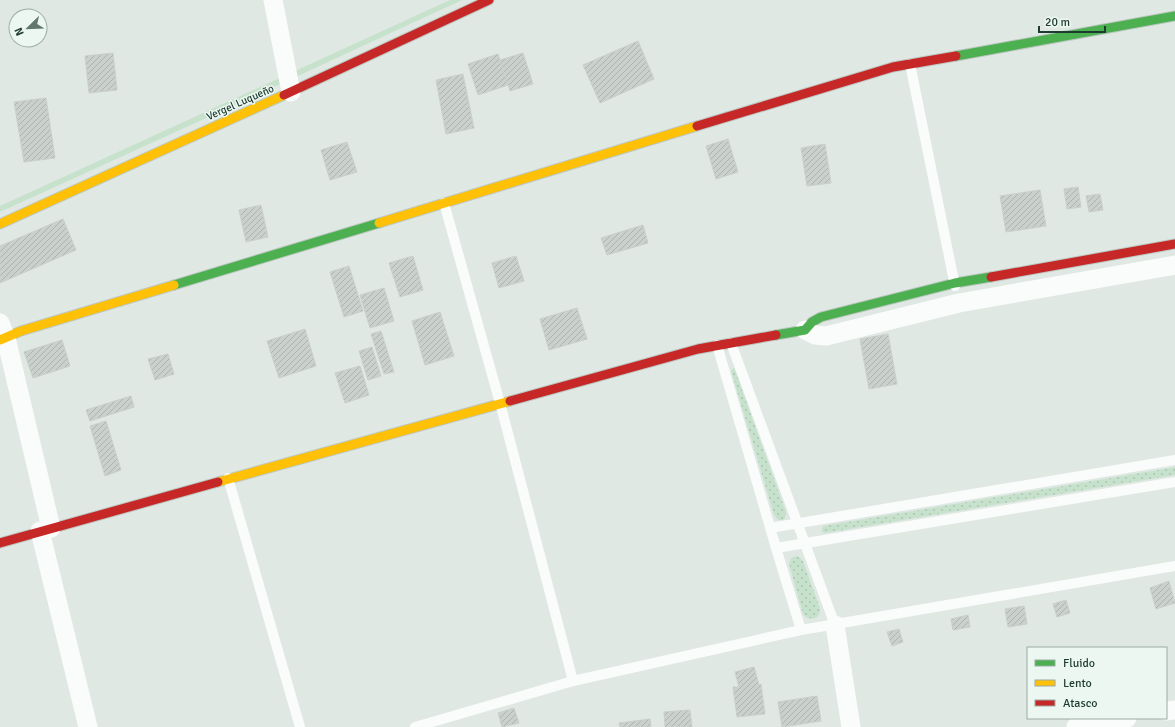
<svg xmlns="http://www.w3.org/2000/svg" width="1175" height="727" font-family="Signika,sans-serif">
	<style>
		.grass { fill: url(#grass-dots) }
		.green { fill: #c7e2cc }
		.building { fill: url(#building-hatch); stroke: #c9d0cc }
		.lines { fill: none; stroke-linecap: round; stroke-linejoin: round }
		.fast-casing { stroke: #bcc7c1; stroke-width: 11 }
		.slow-casing { stroke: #bcc7c1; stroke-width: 11 }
		.jam-casing { stroke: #bcc7c1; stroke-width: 11 }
		.lane { stroke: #fafcfb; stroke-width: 10 }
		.street { stroke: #fafcfb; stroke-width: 19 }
		.fast { stroke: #4caf50; stroke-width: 9 }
		.slow { stroke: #ffc107; stroke-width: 9 }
		.jam { stroke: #c62828; stroke-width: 9 }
		.labels { text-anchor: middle; stroke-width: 3; stroke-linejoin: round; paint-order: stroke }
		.street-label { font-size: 11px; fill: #1d3b2f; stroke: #edf7f1 }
	</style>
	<defs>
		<pattern id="grass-dots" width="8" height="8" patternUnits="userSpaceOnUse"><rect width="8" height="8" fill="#c7e2cc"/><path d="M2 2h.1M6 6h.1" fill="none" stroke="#aac3b0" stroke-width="1.8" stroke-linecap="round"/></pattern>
		<pattern id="building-hatch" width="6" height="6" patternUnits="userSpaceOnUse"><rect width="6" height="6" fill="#cad1cd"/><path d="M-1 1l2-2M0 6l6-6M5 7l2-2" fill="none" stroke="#adb4b0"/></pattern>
	</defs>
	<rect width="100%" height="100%" fill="#e0e8e3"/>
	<!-- grass -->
	<path class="grass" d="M 733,368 L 735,370 L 786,512 L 785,518 L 783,520 L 778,520 L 774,515 L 731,371 Z
		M 1175,467 L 1175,475 L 825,533 L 822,532 L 822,529 L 823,526 Z
		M 796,556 L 799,557 L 803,561 L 820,608 C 822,619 809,622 803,614 L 789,564 L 791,558 Z"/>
	<!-- green -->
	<path class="green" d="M 450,0 L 462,0 L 274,87 L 0,212 L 0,206 Z"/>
	<!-- building -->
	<path class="building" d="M 638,41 L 654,79 L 600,103 L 583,65 Z
		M 113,53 L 117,90 L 89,93 L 85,56 Z
		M 523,53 L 533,84 L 510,91 L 500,60 Z
		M 498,54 L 508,85 L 478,95 L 468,64 Z
		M 463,74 L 474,128 L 446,134 L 436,80 Z
		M 46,98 L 55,158 L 24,162 L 14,102 Z
		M 728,139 L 738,172 L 716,179 L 706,146 Z
		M 347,142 L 357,172 L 330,180 L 321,150 Z
		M 825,144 L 831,183 L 807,186 L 801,148 Z
		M 1078,187 L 1081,207 L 1067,209 L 1064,189 Z
		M 1040,190 L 1046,226 L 1006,232 L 1000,196 Z
		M 1100,194 L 1103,210 L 1089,212 L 1086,196 Z
		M 261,205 L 268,237 L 246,242 L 239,210 Z
		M 63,219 L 76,250 L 0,283 L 0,246 Z
		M 643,225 L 648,243 L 607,255 L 601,238 Z
		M 413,256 L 423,290 L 400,297 L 389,263 Z
		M 516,256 L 524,281 L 499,288 L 492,263 Z
		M 349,266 L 363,311 L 344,317 L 330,272 Z
		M 384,288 L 394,321 L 370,328 L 360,295 Z
		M 577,308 L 587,339 L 549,350 L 540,319 Z
		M 440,312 L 454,356 L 425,365 L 412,321 Z
		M 305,329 L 316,366 L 279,378 L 267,341 Z
		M 381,331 L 394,372 L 384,374 L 371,334 Z
		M 888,334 L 897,384 L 869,389 L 860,339 Z
		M 62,340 L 70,366 L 33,378 L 24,352 Z
		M 372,347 L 381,376 L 368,380 L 359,351 Z
		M 168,354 L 174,374 L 155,380 L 148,359 Z
		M 360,366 L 369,395 L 345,403 L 335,373 Z
		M 131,396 L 134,407 L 90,421 L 86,410 Z
		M 106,421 L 121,470 L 105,476 L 90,426 Z
		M 1169,581 L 1175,603 L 1156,609 L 1150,588 Z
		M 1066,600 L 1070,613 L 1057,617 L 1053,604 Z
		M 1024,606 L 1027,624 L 1008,627 L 1005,609 Z
		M 968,615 L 970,627 L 953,630 L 951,619 Z
		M 899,629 L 903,642 L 892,646 L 887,632 Z
		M 754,667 L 759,685 L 761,684 L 765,714 L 737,717 L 733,687 L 739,687 L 735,672 Z
		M 817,696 L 821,721 L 782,727 L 778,702 Z
		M 514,708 L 519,723 L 502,727 L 498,713 Z
		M 690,710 L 692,727 L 665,727 L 664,712 Z
		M 650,719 L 651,727 L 620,727 L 619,723 Z"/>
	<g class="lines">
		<!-- fast casing -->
		<g class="fast-casing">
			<path id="fast" d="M 956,56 L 1175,16
				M 174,285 L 379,223
				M 776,335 L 805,330 L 812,322 L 821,317 L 955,283 L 991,277"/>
		</g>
		<!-- slow casing -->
		<g class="slow-casing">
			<path id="slow" d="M 379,223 L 697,126
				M 0,224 L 284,95
				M 0,340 L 21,331 L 174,285
				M 218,482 L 510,401"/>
		</g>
		<!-- jam casing -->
		<g class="jam-casing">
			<path id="jam" d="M 284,95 L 489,0
				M 697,126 L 893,67 L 956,56
				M 991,277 L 1175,244
				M 510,401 L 698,349 L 776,335
				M 0,543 L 218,482"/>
		</g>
		<!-- lane -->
		<path class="lane" d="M 910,64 L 955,286
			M 444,203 L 500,403 L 573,681
			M 731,343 L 835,625
			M 717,345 L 776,548 L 801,630
			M 228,478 L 300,727
			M 770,528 L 1175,460
			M 776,548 L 1175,482
			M 415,727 L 573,681 L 801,630 L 1175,566"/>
		<!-- street -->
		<path class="street" d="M 273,0 L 291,92
			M 0,323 L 6,338 L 51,528
			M 805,330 L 815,335 L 826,336 L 959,303 L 1175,265
			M 40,531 L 88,727
			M 835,625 L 851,727
			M 1166,711 L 1175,710
			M 1076,727 L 1127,718"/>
		<!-- fast -->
		<use href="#fast" class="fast"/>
		<!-- slow -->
		<use href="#slow" class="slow"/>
		<!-- jam -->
		<use href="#jam" class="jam"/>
	</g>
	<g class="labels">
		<!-- street labels -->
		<g class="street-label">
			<text transform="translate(240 102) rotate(-24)" y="4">Vergel Luqueño</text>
		</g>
	</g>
	<!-- legend -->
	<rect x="1027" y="647" width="140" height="72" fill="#edf7f1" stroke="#9aaca3"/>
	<rect x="1035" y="660" width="20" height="6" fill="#4caf50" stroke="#9aaca3"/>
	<text x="1063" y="667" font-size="12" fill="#1d3b2f">Fluido</text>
	<rect x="1035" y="680" width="20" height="6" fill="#ffc107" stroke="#9aaca3"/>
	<text x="1063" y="687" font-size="12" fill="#1d3b2f">Lento</text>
	<rect x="1035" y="700" width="20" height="6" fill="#c62828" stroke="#9aaca3"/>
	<text x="1063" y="707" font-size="12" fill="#1d3b2f">Atasco</text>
	<!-- north arrow -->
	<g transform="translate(28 28) rotate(247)"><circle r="19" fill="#edf7f1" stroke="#9aaca3"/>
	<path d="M0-3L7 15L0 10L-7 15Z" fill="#61786e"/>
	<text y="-6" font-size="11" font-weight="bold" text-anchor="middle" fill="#1d3b2f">N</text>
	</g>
	<!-- scale -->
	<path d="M1039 26v6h66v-6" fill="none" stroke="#1d3b2f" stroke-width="2"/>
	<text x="1045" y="26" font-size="12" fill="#1d3b2f" stroke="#edf7f1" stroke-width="3" paint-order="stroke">20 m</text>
</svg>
